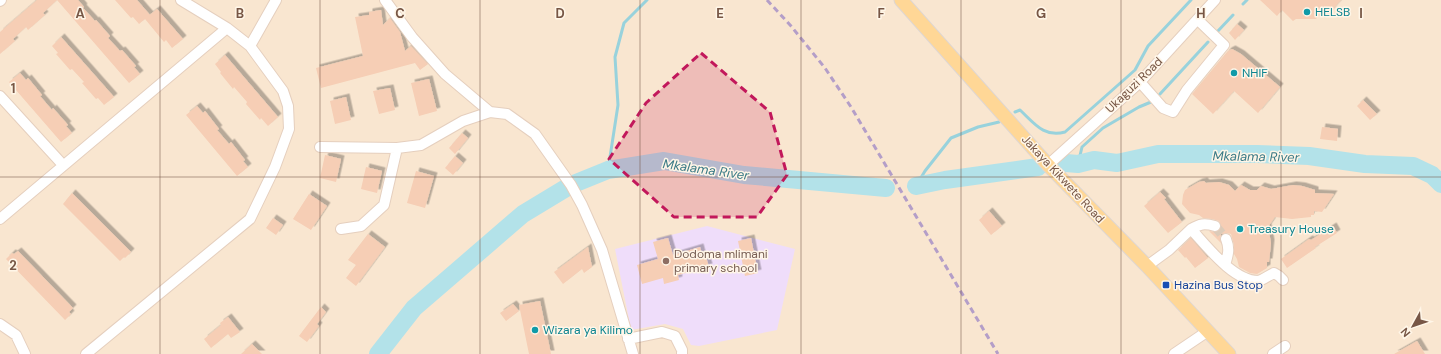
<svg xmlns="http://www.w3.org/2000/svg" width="1441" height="354" font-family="'DM Sans',sans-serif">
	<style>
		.residential { fill: #f9e6d0 }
		.education { fill: #efddfa }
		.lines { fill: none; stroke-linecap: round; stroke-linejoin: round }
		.stream { stroke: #98d2dc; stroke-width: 3 }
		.river { stroke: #b3e2e9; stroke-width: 18 }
		.building { fill: #f6ceb5; filter: url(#shadow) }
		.minor-tunnel { stroke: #dccbb9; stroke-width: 10; stroke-dasharray: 10 5; stroke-linecap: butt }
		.minor-casing { stroke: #e5cfbe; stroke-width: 12 }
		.major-casing { stroke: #ded6d2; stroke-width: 15 }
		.minor { stroke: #fff; stroke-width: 10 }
		.major { stroke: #ffd796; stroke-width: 13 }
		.rail { stroke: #b49ec8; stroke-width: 3; stroke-dasharray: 6 4; stroke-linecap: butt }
		.marked { fill: #c2185b; fill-opacity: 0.2; stroke: #c2185b; stroke-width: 3; stroke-dasharray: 8 5; stroke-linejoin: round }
		.grid { fill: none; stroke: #775645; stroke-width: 1; stroke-opacity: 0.55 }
		.culture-dot { fill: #0f9aa8; stroke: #fff6e8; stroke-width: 1.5 }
		.education-dot { fill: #8d6e63; stroke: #fff6e8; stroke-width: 1.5 }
		.transit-dot { fill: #1a4fb4; stroke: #fff6e8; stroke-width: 1.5 }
		.labels { text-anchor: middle; stroke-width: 3; stroke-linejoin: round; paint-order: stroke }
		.culture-label { font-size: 12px; fill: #0d838f; stroke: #fff6e8; text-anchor: start }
		.street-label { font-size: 12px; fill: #775645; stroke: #fff6e8 }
		.education-label { font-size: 12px; fill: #785e54; stroke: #fff6e8; text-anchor: start }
		.transit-label { font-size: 12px; fill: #164399; stroke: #fff6e8; text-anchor: start }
		.water-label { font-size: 13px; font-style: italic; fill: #3a7a86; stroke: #fff6e8 }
		.grid-label { font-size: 13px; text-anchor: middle; font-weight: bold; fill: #775645; stroke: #fff6e8; stroke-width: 3; stroke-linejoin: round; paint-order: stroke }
	</style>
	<defs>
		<filter id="shadow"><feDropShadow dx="3.5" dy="-3.5" stdDeviation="0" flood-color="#0004"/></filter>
	</defs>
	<rect width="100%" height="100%" fill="#fef2e0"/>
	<!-- residential -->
	<path class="residential" d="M 0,0 L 1441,0 L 1441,354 L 0,354 Z"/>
	<!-- education -->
	<path class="education" d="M 707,226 L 795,249 L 777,330 L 699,346 L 691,345 L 683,329 L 665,324 L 631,330 L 615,249 Z"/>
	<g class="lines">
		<!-- stream -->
		<path class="stream" d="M 1243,4 L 1247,0
			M 1217,32 L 1233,15
			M 1160,94 L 1208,42
			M 1015,112 L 1020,110 C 1034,123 1044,138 1065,132 L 1135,70 L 1148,46 L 1191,0
			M 1078,164 L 1082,147 L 1103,128 L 1139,107 L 1151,102
			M 608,170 L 618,105 L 615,57 L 624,23 L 647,0
			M 916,186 L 925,171 L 951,138 L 978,127 L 999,122"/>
		<!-- river -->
		<path class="river" d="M 1066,163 L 1078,164 L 1094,160 L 1117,163 L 1158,154 L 1257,154 L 1309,156 L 1365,164 L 1413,166 L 1432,175 L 1441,184
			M 916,186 L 945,180 L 1038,167
			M 378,354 L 414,308 L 523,214 L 571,185 L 608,170 L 664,161 L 744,175 L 886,188"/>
	</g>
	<!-- building -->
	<path class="building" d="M 37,0 L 78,0 L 84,7 L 83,8 L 95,21 L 96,20 L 110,36 L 108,38 L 120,51 L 122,50 L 136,66 L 134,67 L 140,74 L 129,83 L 57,0 L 43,13 L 45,15 L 28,30 L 26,27 L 13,39 L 15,41 L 0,54 L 0,32 Z
		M 115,0 L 137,0 L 150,15 L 147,17 L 157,9 L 183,39 L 172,48 L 166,40 L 164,42 L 145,19 L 139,24 L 133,17 L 131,18 Z
		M 1260,0 L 1341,0 L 1325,18 L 1320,14 L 1316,19 L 1296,19 L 1293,21 L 1282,10 L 1277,16 Z
		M 381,10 L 383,25 L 390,18 L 400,32 L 405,51 L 411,46 L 428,64 L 420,70 L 415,63 L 321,88 L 316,68 L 363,56 L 355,17 L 369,15 L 369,12 Z
		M 1237,24 L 1244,30 L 1235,40 L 1229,33 Z
		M 61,37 L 114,97 L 104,105 L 98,98 L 96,99 L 82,83 L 84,82 L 72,69 L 70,70 L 56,54 L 58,53 L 52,46 Z
		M 1232,49 L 1241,54 L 1280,87 L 1258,113 L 1234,91 L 1213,114 L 1192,94 L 1228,51 Z
		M 225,55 L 278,117 L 268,126 L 261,118 L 260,120 L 246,104 L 247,102 L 234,87 L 233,89 L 220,73 L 221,72 L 215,64 Z
		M 20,73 L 26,80 L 28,78 L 42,95 L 40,96 L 52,110 L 53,108 L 68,125 L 66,126 L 72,133 L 61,142 L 9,82 Z
		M 429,79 L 437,111 L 419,116 L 411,83 Z
		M 390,88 L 395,110 L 379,114 L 373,91 Z
		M 346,97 L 351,120 L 335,124 L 330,101 Z
		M 1363,100 L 1377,114 L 1370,120 L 1357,106 Z
		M 197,106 L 203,113 L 205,111 L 219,129 L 217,130 L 229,144 L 231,142 L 245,160 L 243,161 L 248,167 L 237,176 L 186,115 Z
		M 1322,127 L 1338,129 L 1337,141 L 1320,139 Z
		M 462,133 L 468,138 L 455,154 L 449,148 Z
		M 325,155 L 341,159 L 336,182 L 320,178 Z
		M 455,156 L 463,163 L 453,175 L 445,168 Z
		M 366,167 L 382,171 L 377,193 L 361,189 Z
		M 416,171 L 434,176 L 425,208 L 407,203 Z
		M 1204,181 L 1206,183 L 1219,182 L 1229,185 L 1235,191 L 1241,185 L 1250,190 L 1257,190 L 1261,186 L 1271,189 L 1293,185 L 1302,186 L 1315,190 L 1315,193 L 1334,194 L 1322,212 L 1314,211 L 1314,215 L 1311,215 L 1311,217 L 1292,219 L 1275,217 L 1268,227 L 1271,243 L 1269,262 L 1267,262 L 1267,268 L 1257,274 L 1250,273 L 1239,267 L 1237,259 L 1234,254 L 1234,245 L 1231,234 L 1227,233 L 1221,234 L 1220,238 L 1221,243 L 1209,231 L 1216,232 L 1219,231 L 1221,227 L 1219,221 L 1212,219 L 1203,218 L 1199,215 L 1190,213 L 1182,204 L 1183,195 L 1185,190 L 1199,182 Z
		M 1160,192 L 1166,198 L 1164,199 L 1182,222 L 1168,233 L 1144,206 Z
		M 72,193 L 131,252 L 125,258 L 124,257 L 120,261 L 63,204 Z
		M 309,194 L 327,206 L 311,230 L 293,219 Z
		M 989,211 L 1002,226 L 991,235 L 979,220 Z
		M 273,218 L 283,225 L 276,235 L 266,228 Z
		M 1333,226 L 1337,233 L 1315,247 L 1316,248 L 1287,268 L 1281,259 L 1309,239 L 1311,240 Z
		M 368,234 L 385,247 L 356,286 L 346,278 L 356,265 L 348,260 Z
		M 668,238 L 673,255 L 700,247 L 703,258 L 706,257 L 709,267 L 678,275 L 679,280 L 664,284 L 663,278 L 642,284 L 637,265 L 658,259 L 653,242 Z
		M 751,238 L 758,273 L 745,276 L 738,241 Z
		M 1191,238 L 1208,258 L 1195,268 L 1186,257 L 1185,258 L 1178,250 Z
		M 588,247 L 592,267 L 584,273 L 582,269 L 563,284 L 554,272 Z
		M 18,251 L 73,308 L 69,312 L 71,314 L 65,320 L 6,259 L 12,253 L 14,254 Z
		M 540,301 L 551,354 L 529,354 L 519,305 Z
		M 513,304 L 519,311 L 506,321 L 500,313 Z
		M 321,307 L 326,312 L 317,324 L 319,326 L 307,342 L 299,336 Z
		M 228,317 L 240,332 L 231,338 L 228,334 L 211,348 L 204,339 L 221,325 L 220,323 Z
		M 1417,341 L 1425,354 L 1394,354 Z
		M 252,344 L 262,354 L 241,354 Z"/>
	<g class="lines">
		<!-- minor-tunnel -->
		<path class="minor-tunnel" d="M 1215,226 L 1226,239"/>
		<!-- minor casing -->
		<g class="minor-casing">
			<path id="minor" d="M 385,0 L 412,37 L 445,74 L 490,112
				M 0,1 L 1,0
				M 250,46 L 276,0
				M 1140,82 L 1163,108 L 1173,112 L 1187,90 L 1224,45 L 1198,20
				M 0,96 L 63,165
				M 320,147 L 397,148 L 421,145 L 463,121 L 490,112 L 507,114 L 535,134 L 571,185 L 582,205 L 602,250 L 633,354
				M 1048,165 L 1140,82 L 1215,0
				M 0,219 L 227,28
				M 341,229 L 361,226 L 384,205 L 397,148
				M 1191,229 C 1200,224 1204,223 1215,226
				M 1225,265 C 1228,255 1230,249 1226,239
				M 1147,266 L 1169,250 L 1191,229 C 1206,245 1233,281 1258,281 C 1263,280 1269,275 1274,273 L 1279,276 L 1283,280
				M 0,324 L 16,335 L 25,354
				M 628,339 L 662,332 L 675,336 L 682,350 L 682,354
				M 86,354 L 250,219 L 275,167 L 289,129 L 288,106 L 283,91 L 250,46 L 227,28 L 181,0
				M 1174,354 L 1208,331
				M 1273,354 L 1285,346"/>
		</g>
		<!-- major casing -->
		<g class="major-casing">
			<path id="major" d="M 901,0 L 1048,165 L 1147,266 L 1229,354"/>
		</g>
		<!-- minor -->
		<use href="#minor" class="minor"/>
		<!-- major -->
		<use href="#major" class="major"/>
		<!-- rail -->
		<path class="rail" d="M 767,0 L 791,26 L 825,68 L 851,107 L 998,354"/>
	</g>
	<!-- marked area -->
	<path class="marked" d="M 701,53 L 770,112 L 787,175 L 757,217 L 674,217 L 609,159 L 646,103 Z"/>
	<!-- grid -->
	<path class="grid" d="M 160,0 L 160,354M 320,0 L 320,354M 480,0 L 480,354M 640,0 L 640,354M 801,0 L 801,354M 961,0 L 961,354M 1121,0 L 1121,354M 1281,0 L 1281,354M 0,177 L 1441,177"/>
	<!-- markers -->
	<g class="culture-dot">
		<circle cx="1307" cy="12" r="4"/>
		<circle cx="1234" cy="73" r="4"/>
		<circle cx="1240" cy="229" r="4"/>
		<circle cx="535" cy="330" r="4"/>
	</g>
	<circle class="education-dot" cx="666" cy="261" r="4"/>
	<rect class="transit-dot" x="1162" y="281" width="8" height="8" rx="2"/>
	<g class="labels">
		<!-- culture labels -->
		<g class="culture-label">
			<text x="1315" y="16">HELSB</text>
			<text x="1242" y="77">NHIF</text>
			<text x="1248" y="233">Treasury House</text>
			<text x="543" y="334">Wizara ya Kilimo</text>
		</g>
		<!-- street labels -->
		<g class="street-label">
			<text transform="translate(1134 85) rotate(-44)" y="4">Ukaguzi Road</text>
			<text transform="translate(1063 179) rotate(47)" y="4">Jakaya Kikwete Road</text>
		</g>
		<!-- education labels -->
		<g class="education-label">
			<text x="674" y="258">Dodoma mlimani<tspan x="674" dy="14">primary school</tspan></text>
		</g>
		<!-- transit labels -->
		<g class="transit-label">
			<text x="1174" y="289">Hazina Bus Stop</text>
		</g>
		<!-- water labels -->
		<g class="water-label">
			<text transform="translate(1256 156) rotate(1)" y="5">Mkalama River</text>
			<text transform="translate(706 169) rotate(8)" y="5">Mkalama River</text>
		</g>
	</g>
	<g class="grid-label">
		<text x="80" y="18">A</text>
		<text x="240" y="18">B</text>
		<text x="400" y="18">C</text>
		<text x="560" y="18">D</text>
		<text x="720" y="18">E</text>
		<text x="881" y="18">F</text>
		<text x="1041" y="18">G</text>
		<text x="1201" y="18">H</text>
		<text x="1361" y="18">I</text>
		<text x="13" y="93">1</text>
		<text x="13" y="270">2</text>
	</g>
	<!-- north arrow -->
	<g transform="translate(1413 326) rotate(230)" stroke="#fff6e8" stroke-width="3" paint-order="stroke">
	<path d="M0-3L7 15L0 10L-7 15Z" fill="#775645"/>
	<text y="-6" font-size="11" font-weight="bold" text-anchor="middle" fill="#775645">N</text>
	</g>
</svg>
